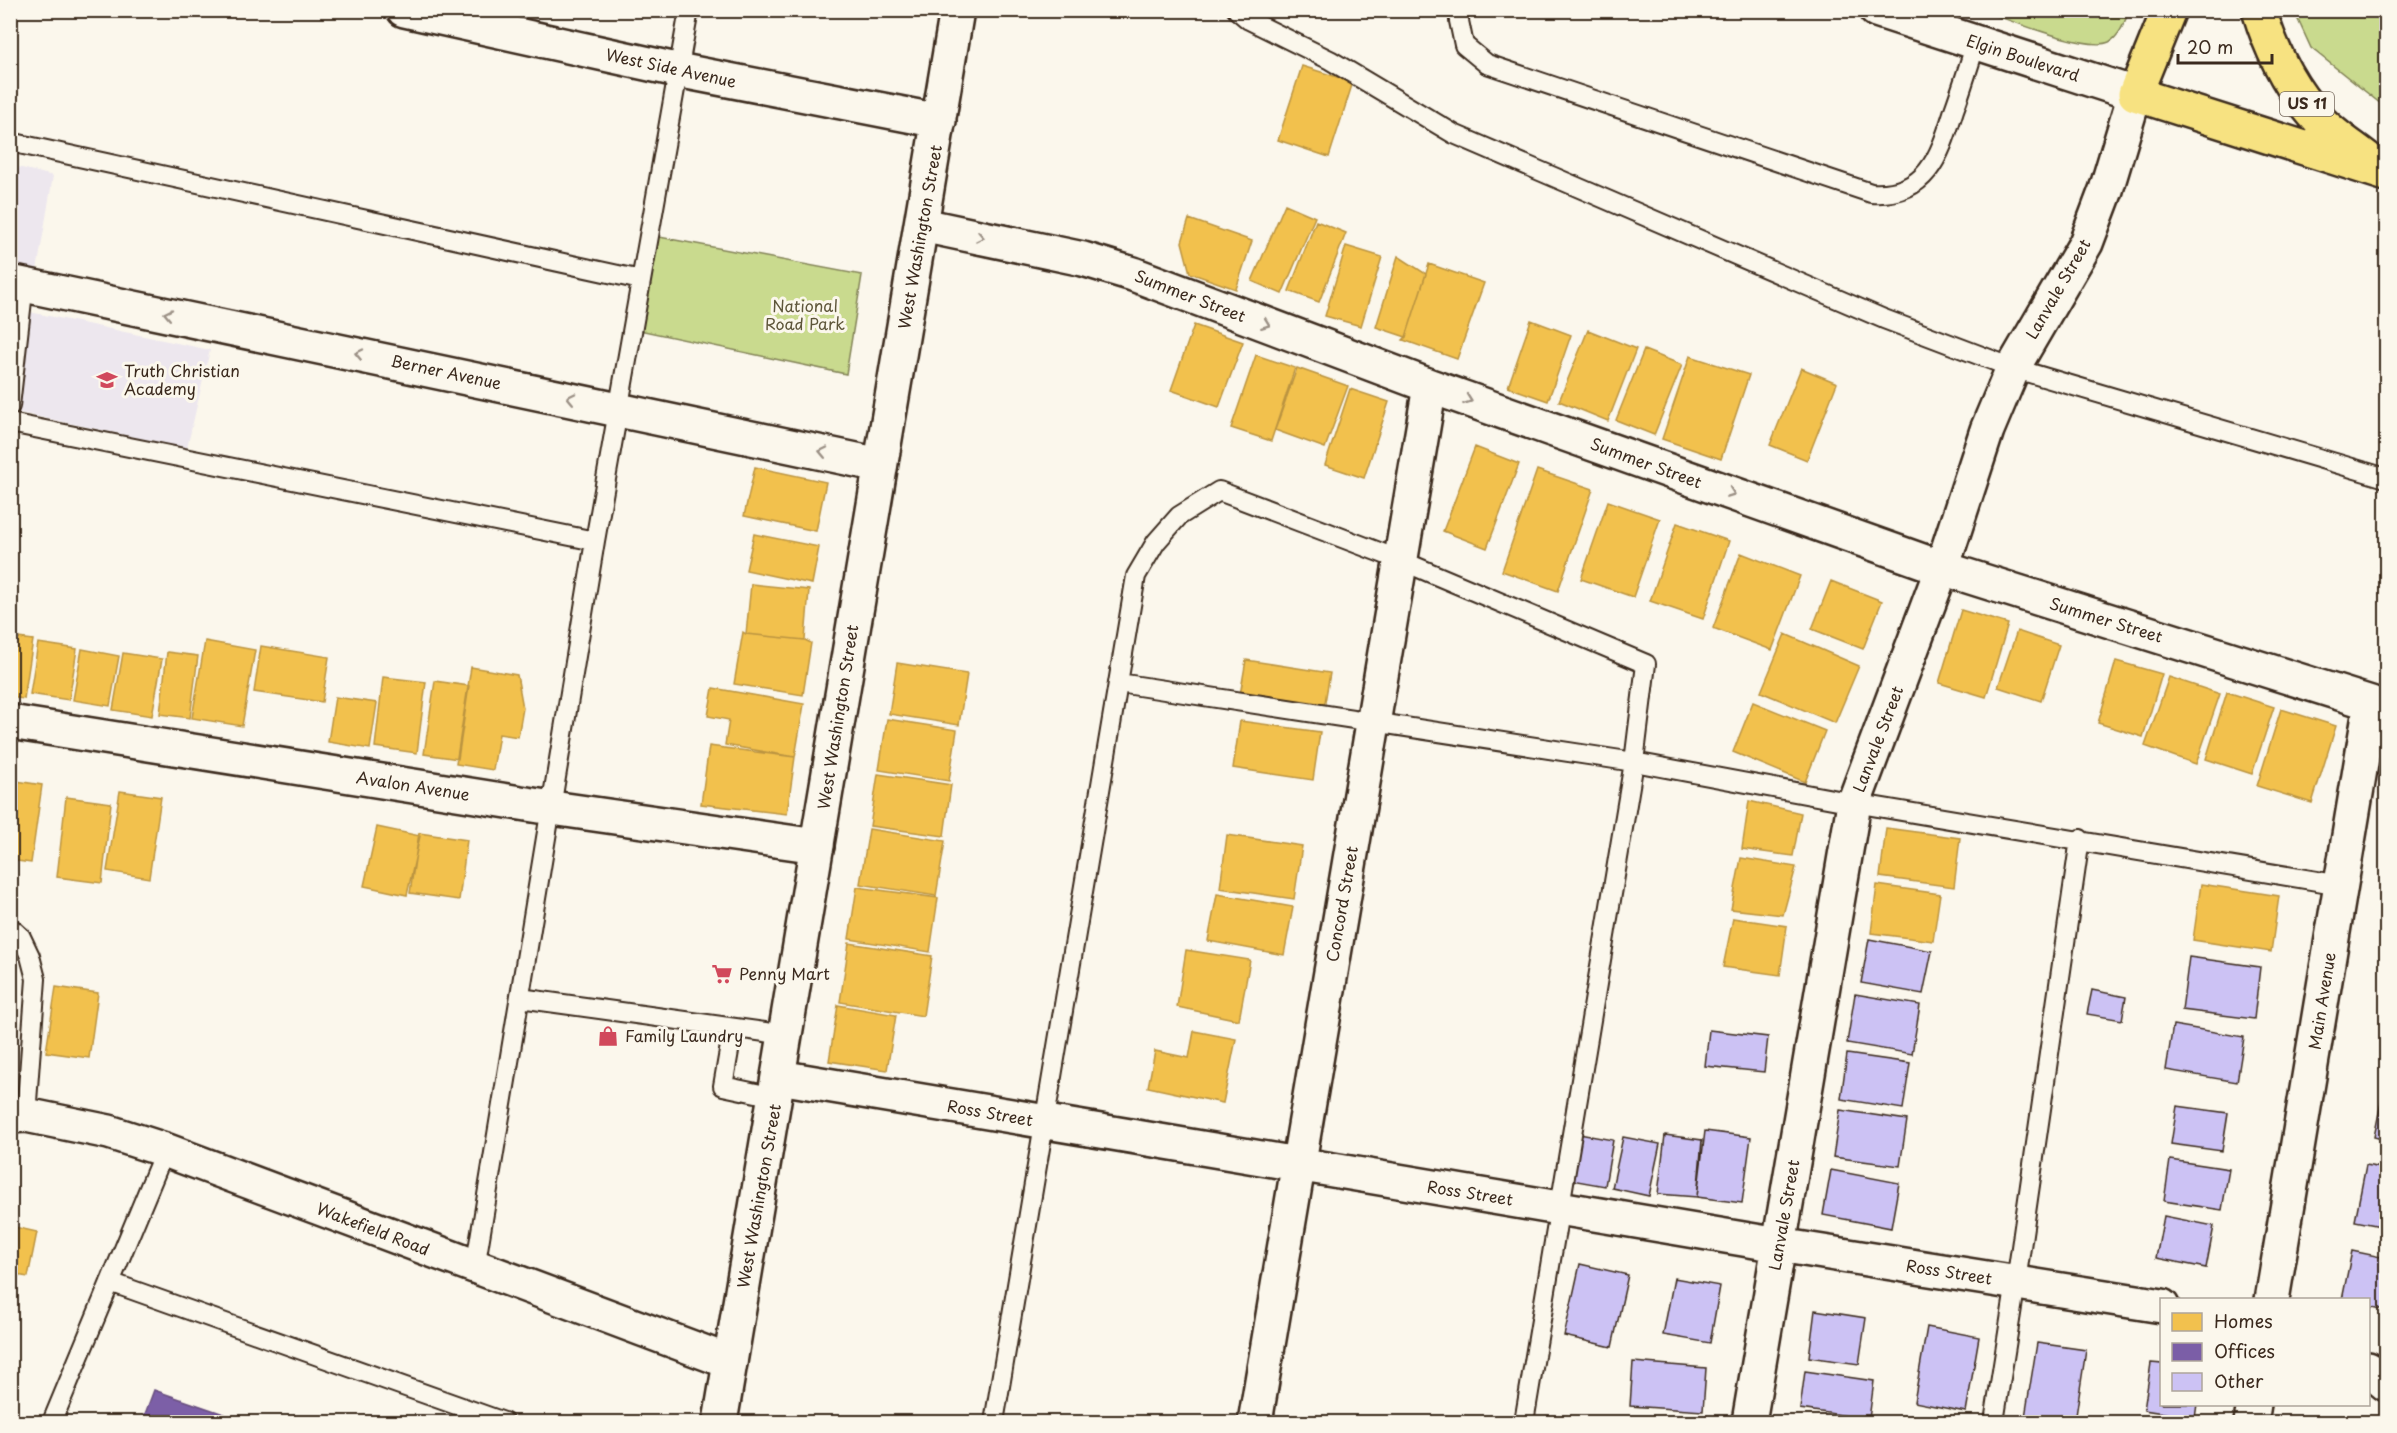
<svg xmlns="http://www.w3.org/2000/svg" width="2397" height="1433" font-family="'Playpen Sans',sans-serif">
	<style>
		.built { fill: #ede7ee }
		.green { fill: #c9da8e; stroke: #828256; stroke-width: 1.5 }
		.homes { fill: #f2c14e; stroke: #bb9440; stroke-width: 1.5 }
		.offices { fill: #7b5ea7; stroke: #684e7e; stroke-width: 1.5 }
		.building { fill: #ccc2f4; stroke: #3b2a1e; stroke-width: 1.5 }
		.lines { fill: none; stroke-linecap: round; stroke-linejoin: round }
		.service-casing { stroke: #3b2a1e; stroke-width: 22 }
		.minor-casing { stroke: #3b2a1e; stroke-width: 38 }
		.tertiary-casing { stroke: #3b2a1e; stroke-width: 38 }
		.primary-casing { stroke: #3b2a1e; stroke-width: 38 }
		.service { stroke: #fbf7ec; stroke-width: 18 }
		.minor { stroke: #fbf7ec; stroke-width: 33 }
		.tertiary { stroke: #fbf7ec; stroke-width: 33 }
		.primary { stroke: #f7e281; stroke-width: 33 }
		.oneway { stroke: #9b9085 }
		.labels { text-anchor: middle; stroke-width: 6; stroke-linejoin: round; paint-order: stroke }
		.shield { fill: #fbf7ec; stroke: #75685c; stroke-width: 1.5 }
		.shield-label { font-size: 15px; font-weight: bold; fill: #3b2a1e }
		.street-label { font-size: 16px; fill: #3b2a1e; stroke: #fbf7ec }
		.park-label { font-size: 16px; fill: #5e563a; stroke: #fbf7ec }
		.poi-label { font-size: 16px; fill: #3b2a1e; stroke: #fbf7ec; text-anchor: start }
	</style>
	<rect width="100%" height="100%" fill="#fbf7ec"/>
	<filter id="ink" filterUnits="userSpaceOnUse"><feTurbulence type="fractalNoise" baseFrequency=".0167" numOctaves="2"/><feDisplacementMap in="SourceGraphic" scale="12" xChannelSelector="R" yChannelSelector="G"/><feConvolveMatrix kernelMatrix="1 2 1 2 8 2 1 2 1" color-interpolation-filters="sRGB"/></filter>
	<g filter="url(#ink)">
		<!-- built -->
		<path class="built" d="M 10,165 L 53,176 L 30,312 L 210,350 L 187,448 L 11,411 Z"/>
		<!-- green -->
		<path class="green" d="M 1983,11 L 2129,11 C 2125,21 2120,36 2109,42 C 2088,52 2007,19 1983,11 Z
			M 2294,11 L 2386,11 L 2386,108 L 2311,48 Z
			M 654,236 L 862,275 L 846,374 L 639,330 Z"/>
		<!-- homes -->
		<path class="homes" d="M 1302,66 L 1353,82 L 1329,157 L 1278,140 Z
			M 1285,204 L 1315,217 L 1282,294 L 1252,281 Z
			M 1189,219 L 1252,241 L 1236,289 L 1190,273 L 1182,242 Z
			M 1316,221 L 1346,233 L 1319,302 L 1289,291 Z
			M 1346,246 L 1382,257 L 1361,326 L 1325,316 Z
			M 1398,256 L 1426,274 L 1406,337 L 1376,327 Z
			M 1429,264 L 1484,283 L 1457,359 L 1403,340 L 1406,337 Z
			M 1531,320 L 1571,335 L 1548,401 L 1508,387 Z
			M 1194,325 L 1243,342 L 1219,407 L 1171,390 Z
			M 1588,330 L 1636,349 L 1608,421 L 1559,401 Z
			M 1644,350 L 1682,365 L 1654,435 L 1616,420 Z
			M 1256,355 L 1295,368 L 1271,441 L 1231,428 Z
			M 1690,356 L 1749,375 L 1721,459 L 1662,439 Z
			M 1297,368 L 1348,386 L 1325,448 L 1275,430 Z
			M 1801,368 L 1837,383 L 1807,460 L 1770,445 Z
			M 1350,389 L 1389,402 L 1364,478 L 1325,465 Z
			M 1475,447 L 1519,464 L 1487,548 L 1443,531 Z
			M 755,467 L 826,482 L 816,531 L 744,516 Z
			M 1537,470 L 1593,489 L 1558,591 L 1502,571 Z
			M 1608,501 L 1660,519 L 1633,597 L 1581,579 Z
			M 1677,523 L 1729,541 L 1703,619 L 1650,601 Z
			M 754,534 L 819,547 L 812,584 L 746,570 Z
			M 1741,553 L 1800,576 L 1772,650 L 1713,628 Z
			M 1831,581 L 1882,601 L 1863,649 L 1812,629 Z
			M 751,584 L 809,590 L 805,640 L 746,634 Z
			M 1961,610 L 2008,624 L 1986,697 L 1939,683 Z
			M 2017,631 L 2059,645 L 2041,701 L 1998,687 Z
			M 743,632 L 746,634 L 805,640 L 811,643 L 803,695 L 734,684 Z
			M 1785,634 L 1859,666 L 1835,723 L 1761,692 Z
			M 10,637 L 33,640 L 24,699 L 10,697 Z
			M 205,641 L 255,650 L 242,726 L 192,718 Z
			M 38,643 L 77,649 L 69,700 L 30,694 Z
			M 261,646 L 329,657 L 322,702 L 254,692 Z
			M 82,649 L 119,656 L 110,706 L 73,700 Z
			M 167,652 L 198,656 L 190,718 L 160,714 Z
			M 123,653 L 162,659 L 152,716 L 113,710 Z
			M 1246,660 L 1330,673 L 1323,714 L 1239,701 Z
			M 2116,661 L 2162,674 L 2143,737 L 2098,723 Z
			M 897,663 L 967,674 L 959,725 L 889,714 Z
			M 471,667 L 517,675 L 523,708 L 518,737 L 499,734 L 493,770 L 456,764 Z
			M 383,677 L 426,682 L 417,753 L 375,747 Z
			M 2169,677 L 2220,694 L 2196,764 L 2145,746 Z
			M 435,681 L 469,686 L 458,759 L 424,754 Z
			M 713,688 L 804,704 L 795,757 L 725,745 L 729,720 L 708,716 Z
			M 2227,692 L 2274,707 L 2252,774 L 2206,759 Z
			M 335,697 L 377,703 L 370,749 L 328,742 Z
			M 1753,702 L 1825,731 L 1805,782 L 1733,752 Z
			M 2281,709 L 2336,726 L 2312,803 L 2257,786 Z
			M 887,719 L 957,730 L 949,781 L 879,770 Z
			M 1240,721 L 1320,732 L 1313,780 L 1233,768 Z
			M 709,746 L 795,757 L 787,814 L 701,804 Z
			M 878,774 L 951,785 L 944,836 L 870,826 Z
			M 10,780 L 42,785 L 31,863 L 10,860 Z
			M 120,791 L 161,797 L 149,878 L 107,871 Z
			M 66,797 L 111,803 L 102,883 L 57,877 Z
			M 1749,801 L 1801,813 L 1793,856 L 1742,849 Z
			M 377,827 L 420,836 L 407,895 L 364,886 Z
			M 1886,828 L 1960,838 L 1954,887 L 1880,877 Z
			M 869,829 L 945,841 L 936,896 L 860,884 Z
			M 419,833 L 467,840 L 459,900 L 410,893 Z
			M 1227,835 L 1302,846 L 1294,899 L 1220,888 Z
			M 1741,858 L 1796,867 L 1783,915 L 1731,909 Z
			M 2201,884 L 2279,896 L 2271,952 L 2193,940 Z
			M 1877,885 L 1940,894 L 1933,941 L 1871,933 Z
			M 857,887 L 938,898 L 930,952 L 849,939 Z
			M 1217,894 L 1293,907 L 1284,955 L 1208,941 Z
			M 1733,918 L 1787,926 L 1780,975 L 1723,967 Z
			M 849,943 L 932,956 L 923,1016 L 840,1002 Z
			M 1186,950 L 1250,960 L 1239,1020 L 1177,1007 Z
			M 56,987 L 98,993 L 89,1058 L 46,1052 Z
			M 838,1005 L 896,1015 L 887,1070 L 829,1061 Z
			M 1194,1031 L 1236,1039 L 1223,1103 L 1148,1087 L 1155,1051 L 1189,1058 Z
			M 10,1226 L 37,1232 L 28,1277 L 10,1274 Z"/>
		<!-- offices -->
		<path class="offices" d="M 154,1390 L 247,1422 L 142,1422 Z"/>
		<!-- building -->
		<path class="building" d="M 1869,939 L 1932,951 L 1923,994 L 1861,983 Z
			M 2189,957 L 2260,967 L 2254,1019 L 2182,1010 Z
			M 2092,990 L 2126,997 L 2122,1020 L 2087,1014 Z
			M 1855,994 L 1920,1005 L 1912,1054 L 1847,1043 Z
			M 2173,1025 L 2244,1037 L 2237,1082 L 2166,1070 Z
			M 1709,1030 L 1768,1037 L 1764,1072 L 1705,1066 Z
			M 1847,1054 L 1910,1063 L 1903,1109 L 1841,1099 Z
			M 2386,1078 L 2386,1140 L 2374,1137 Z
			M 2177,1106 L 2228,1113 L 2222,1151 L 2171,1144 Z
			M 1840,1110 L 1907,1120 L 1900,1166 L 1833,1157 Z
			M 1705,1131 L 1751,1137 L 1742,1203 L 1697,1197 Z
			M 1579,1134 L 1613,1140 L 1605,1186 L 1571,1180 Z
			M 1665,1135 L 1702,1140 L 1697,1197 L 1658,1194 Z
			M 1623,1137 L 1660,1144 L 1649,1196 L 1612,1188 Z
			M 2170,1160 L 2229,1169 L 2222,1210 L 2164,1201 Z
			M 2366,1165 L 2386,1169 L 2386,1227 L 2355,1221 Z
			M 1831,1170 L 1899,1183 L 1891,1228 L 1823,1215 Z
			M 2164,1216 L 2214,1226 L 2206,1268 L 2156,1258 Z
			M 2352,1251 L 2386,1258 L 2386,1310 L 2368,1306 L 2368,1300 L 2342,1300 Z
			M 1580,1264 L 1628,1275 L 1612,1347 L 1564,1336 Z
			M 1674,1278 L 1720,1286 L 1710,1343 L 1663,1335 Z
			M 1815,1310 L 1866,1318 L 1859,1364 L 1809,1357 Z
			M 1927,1327 L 1979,1337 L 1966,1412 L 1914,1402 Z
			M 2037,1343 L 2086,1350 L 2075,1422 L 2058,1422 L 2025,1417 Z
			M 1633,1362 L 1706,1368 L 1703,1411 L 1630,1406 Z
			M 2151,1363 L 2162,1364 L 2162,1404 L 2197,1404 L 2195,1418 L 2144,1410 Z
			M 1805,1371 L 1874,1381 L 1869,1419 L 1800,1409 Z"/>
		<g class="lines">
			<!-- service casing -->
			<g class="service-casing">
				<path id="service" d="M 1237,10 L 1249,20 L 1330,60 L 1454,134 L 1884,319 L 2013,368 L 2386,478
					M 1459,10 L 1459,21 L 1464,45 L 1487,64 L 1871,193 C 1928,197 1940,154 1954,110 C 1962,88 1969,65 1976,43
					M 10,142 L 641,280
					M 10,406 L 24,283
					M 10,423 L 595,541
					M 1119,683 L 1634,762 L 1854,803 L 2341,885
					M 10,927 L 21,937 L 30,956 L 36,979 L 26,1115
					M 520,998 L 786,1035
					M 733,1028 L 723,1086 L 775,1097
					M 475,1268 L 595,541 L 689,10
					M 110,1282 L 504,1422
					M 52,1422 L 165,1150
					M 994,1422 L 1136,576 L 1156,542 L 1179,516 L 1219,491 L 1400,560 L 1646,664 L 1634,762 L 1524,1422
					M 1994,1422 L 2016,1282 L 2080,839"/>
			</g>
			<!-- minor casing -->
			<g class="minor-casing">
				<path id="minor" d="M 922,225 L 1083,259 L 1133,274 L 1430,386 L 1942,568 L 2371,703 L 2272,1300
					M 10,282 L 880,465
					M 10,722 L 552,808 L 817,846
					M 779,1077 L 1779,1245 L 2162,1306
					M 10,1116 L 26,1115 L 109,1132 L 165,1150 L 730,1362
					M 2368,1369 L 2386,1384
					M 1255,1422 L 1430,386
					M 1749,1422 L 1854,803 L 1942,568 L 1987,430 L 2013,368 L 2086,243 L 2106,190 L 2135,94
					M 2251,1422 L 2254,1404"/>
			</g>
			<!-- tertiary casing -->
			<g class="tertiary-casing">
				<path id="tertiary" d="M 404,10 L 677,70 L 939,121
					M 1876,10 L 2135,94
					M 720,1422 L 957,10"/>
			</g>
			<!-- primary casing -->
			<g class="primary-casing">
				<path id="primary" d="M 2169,10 L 2135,94 L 2386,174
					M 2259,10 C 2271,50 2291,90 2319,120 C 2334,136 2354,148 2370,161"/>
			</g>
			<!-- service -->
			<use href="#service" class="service"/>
			<!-- minor -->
			<use href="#minor" class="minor"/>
			<!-- tertiary -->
			<use href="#tertiary" class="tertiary"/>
			<!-- primary -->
			<use href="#primary" class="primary"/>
		</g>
		<!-- one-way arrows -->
		<defs><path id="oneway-chevron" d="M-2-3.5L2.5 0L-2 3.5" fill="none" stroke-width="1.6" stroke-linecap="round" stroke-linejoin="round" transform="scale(1.5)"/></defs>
		<g class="oneway">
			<use href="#oneway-chevron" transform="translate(980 237) rotate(12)"/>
			<use href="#oneway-chevron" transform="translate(168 314) rotate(-168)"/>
			<use href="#oneway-chevron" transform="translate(1266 324) rotate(21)"/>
			<use href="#oneway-chevron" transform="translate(359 354) rotate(-168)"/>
			<use href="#oneway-chevron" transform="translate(571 398) rotate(-168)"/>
			<use href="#oneway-chevron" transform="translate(1468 400) rotate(20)"/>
			<use href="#oneway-chevron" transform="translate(823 452) rotate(-168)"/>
			<use href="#oneway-chevron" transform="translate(1731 493) rotate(20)"/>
		</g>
	</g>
	<!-- icons -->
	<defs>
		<g id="school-bare" transform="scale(1.62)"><path d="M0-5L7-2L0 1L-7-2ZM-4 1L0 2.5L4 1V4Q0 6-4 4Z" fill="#d1495b" stroke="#fbf7ec" stroke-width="2.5" paint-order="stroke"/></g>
		<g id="supermarket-bare" transform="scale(1.62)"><path d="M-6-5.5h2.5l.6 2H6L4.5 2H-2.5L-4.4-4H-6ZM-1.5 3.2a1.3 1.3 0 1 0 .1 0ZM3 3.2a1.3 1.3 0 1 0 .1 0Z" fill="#d1495b" stroke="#fbf7ec" stroke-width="2.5" paint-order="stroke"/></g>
		<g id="shop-bare" transform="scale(1.62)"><path d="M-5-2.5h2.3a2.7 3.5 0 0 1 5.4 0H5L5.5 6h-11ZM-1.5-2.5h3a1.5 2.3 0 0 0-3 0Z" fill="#d1495b" stroke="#fbf7ec" stroke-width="2.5" paint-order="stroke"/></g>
	</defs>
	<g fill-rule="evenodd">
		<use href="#school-bare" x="107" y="380"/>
		<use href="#supermarket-bare" x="722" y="974"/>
		<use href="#shop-bare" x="608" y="1036"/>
	</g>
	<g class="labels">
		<!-- shield labels -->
		<rect class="shield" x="2280" y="92" width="54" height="24" rx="4.5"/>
		<g class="shield-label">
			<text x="2307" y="109">US 11</text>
		</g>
		<!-- street labels -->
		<g class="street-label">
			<text transform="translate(2023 58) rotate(18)" y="6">Elgin Boulevard</text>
			<text transform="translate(671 68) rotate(12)" y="6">West Side Avenue</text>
			<text transform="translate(920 237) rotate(-80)" y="6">West Washington Street</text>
			<text transform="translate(2058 289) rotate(-60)" y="6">Lanvale Street</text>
			<text transform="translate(1190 296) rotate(21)" y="6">Summer Street</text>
			<text transform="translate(446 372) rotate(12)" y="6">Berner Avenue</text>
			<text transform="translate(1646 463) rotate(20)" y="6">Summer Street</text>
			<text transform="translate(2106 620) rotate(17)" y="6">Summer Street</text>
			<text transform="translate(838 717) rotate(-81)" y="6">West Washington Street</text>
			<text transform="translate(1878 739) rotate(-69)" y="6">Lanvale Street</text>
			<text transform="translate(413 786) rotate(9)" y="6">Avalon Avenue</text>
			<text transform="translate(1342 904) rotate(-80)" y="6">Concord Street</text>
			<text transform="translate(2322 1001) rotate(-81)" y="6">Main Avenue</text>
			<text transform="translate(990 1113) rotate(10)" y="6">Ross Street</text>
			<text transform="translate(1470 1193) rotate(9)" y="6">Ross Street</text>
			<text transform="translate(759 1196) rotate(-80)" y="6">West Washington Street</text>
			<text transform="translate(1784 1215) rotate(-80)" y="6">Lanvale Street</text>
			<text transform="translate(373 1229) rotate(21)" y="6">Wakefield Road</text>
			<text transform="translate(1949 1272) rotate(9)" y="6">Ross Street</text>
		</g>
		<!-- park labels -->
		<g class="park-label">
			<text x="805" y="312">National<tspan x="805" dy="18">Road Park</tspan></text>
		</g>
		<!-- poi labels -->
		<g class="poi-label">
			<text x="124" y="377">Truth Christian<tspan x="124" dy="18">Academy</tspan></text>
			<text x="739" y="980">Penny Mart</text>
			<text x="625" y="1042">Family Laundry</text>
		</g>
	</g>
	<!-- margin -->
	<rect width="2397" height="1433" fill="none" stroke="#fbf7ec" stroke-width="36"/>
	<rect x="18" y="18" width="2361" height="1397" fill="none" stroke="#3b2a1e" stroke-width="2" filter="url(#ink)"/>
	<!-- legend -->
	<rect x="2160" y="1298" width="210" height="108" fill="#fbf7ec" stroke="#aea59a" stroke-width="1.5"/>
	<rect x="2172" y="1313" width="30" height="18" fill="#f2c14e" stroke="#aea59a" stroke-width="1.5"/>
	<text x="2214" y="1328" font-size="18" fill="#3b2a1e">Homes</text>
	<rect x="2172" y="1343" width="30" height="18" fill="#7b5ea7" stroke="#aea59a" stroke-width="1.5"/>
	<text x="2214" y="1358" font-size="18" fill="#3b2a1e">Offices</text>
	<rect x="2172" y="1373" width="30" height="18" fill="#ccc2f4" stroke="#aea59a" stroke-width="1.5"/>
	<text x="2214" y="1388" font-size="18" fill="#3b2a1e">Other</text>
	<!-- scale -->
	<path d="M2178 54v9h94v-9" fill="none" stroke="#3b2a1e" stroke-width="3"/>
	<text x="2187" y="54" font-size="18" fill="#3b2a1e" stroke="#fbf7ec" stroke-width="4.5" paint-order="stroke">20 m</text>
</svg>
